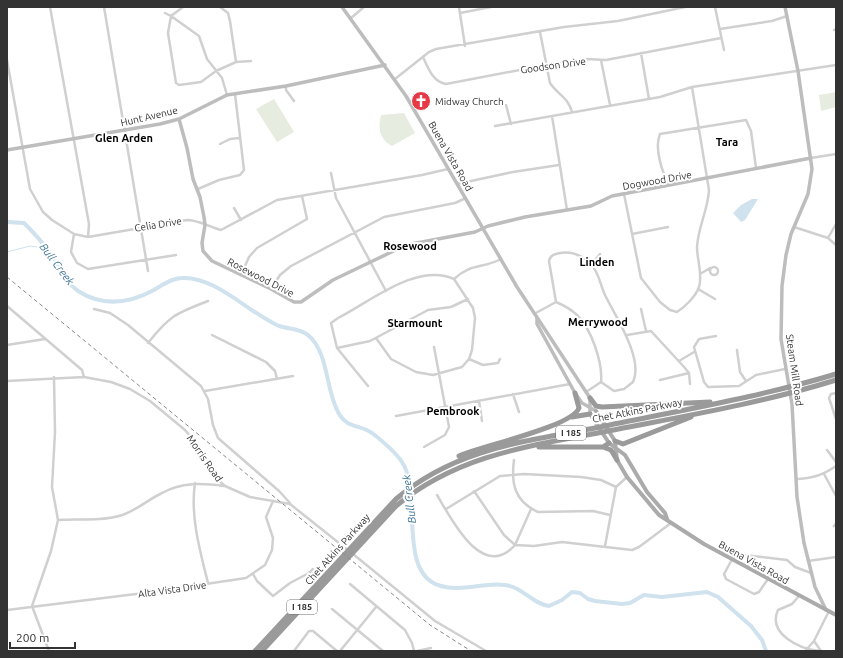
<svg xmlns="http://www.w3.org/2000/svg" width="843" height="658" font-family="Ubuntu,sans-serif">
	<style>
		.green { fill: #e6ecdf }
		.water { fill: #cfe2ee }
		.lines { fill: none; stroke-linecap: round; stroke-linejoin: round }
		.stream { stroke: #cfe2ee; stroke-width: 1 }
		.river { stroke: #cfe2ee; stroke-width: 4 }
		.street { stroke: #d0d0d0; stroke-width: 2.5 }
		.secondary { stroke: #bdbdbd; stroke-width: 3.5 }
		.primary { stroke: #ababab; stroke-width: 4 }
		.highway { stroke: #9a9a9a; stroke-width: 5 }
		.rail { stroke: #888; stroke-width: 1; stroke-dasharray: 4 3; stroke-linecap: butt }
		.labels { text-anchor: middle; stroke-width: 4; stroke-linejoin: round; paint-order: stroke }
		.shield { fill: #fff; stroke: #707070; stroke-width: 1 }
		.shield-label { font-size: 9px; font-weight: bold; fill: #333 }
		.street-label { font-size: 10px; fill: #333; stroke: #fff }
		.poi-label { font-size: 10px; fill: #333; stroke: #fff; text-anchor: start }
		.neighbourhood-label { font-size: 11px; font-weight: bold; fill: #000; stroke: #fff }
		.water-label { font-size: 11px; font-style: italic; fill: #3f7597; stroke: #fff }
	</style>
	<rect width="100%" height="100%" fill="#fff"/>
	<!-- green -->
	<path class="green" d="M 836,92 L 836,107 L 821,111 L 819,95 Z
		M 274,99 L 294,132 L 277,142 L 256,109 Z
		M 404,113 L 415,133 L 392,146 C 379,139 378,128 381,115 Z"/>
	<!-- water -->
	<path class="water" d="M 752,199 L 758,199 L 745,220 L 741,222 L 733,213 L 741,205 Z"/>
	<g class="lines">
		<!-- stream -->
		<path class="stream" d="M 7,252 L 30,246 L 46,248"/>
		<!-- river -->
		<path class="river" d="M 7,222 L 24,223 C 33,232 42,241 49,252 C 59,265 64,281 78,291 C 103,307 130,303 154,290 C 162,285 172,278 182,278 C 215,276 249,313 279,326 C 288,329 300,328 308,335 C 329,353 325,388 338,412 C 347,429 359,424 372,433 C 381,440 396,453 402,462 C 423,493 396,574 441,586 C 461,592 485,582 505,585 C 523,587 532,604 549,606 L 562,600 L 572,592 L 580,593 L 588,599 L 595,601 L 622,604 L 630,603 L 644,595 L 662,597 L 707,592 L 718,597 L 751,626 L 762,640 L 766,651"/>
		<!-- street -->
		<path class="street" d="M 50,7 L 89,224 L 88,237
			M 104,7 L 148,271
			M 183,7 L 171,16 L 168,33 L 176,83 L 179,85 L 201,82 L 216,71 L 236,62 L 251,61
			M 220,7 L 228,13 L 230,21 L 236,62
			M 459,7 L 465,46
			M 715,7 L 724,50
			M 165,13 L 171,16 L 199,36 L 207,59 L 222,78 L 227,95
			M 460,13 L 491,7
			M 351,18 L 364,7
			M 720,29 L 772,21 L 787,16
			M 834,30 L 836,29
			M 540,32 L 550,83 C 558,95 568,97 572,112
			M 641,53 L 649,99
			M 423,57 C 428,68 433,82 446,84 L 546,65 L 586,59 L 606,60 L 721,38
			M 7,60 L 30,189 L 43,212 L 52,220 L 74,234 L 88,237 L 187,220 C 199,220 209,227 221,230 L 277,200 L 422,175 L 448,169
			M 601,60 L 610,105
			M 395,79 L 429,52 L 436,49 L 564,27 L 618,21 L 685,7
			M 286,86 L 286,90 L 294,101
			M 506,105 L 511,124
			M 552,116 L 567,210
			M 495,126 L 660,97 L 692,87 L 836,65
			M 220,144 L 230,139 L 239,138
			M 811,158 L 836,154
			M 331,173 L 336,198 L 386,291
			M 457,184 L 513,172 L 559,165
			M 669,185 C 662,172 654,148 660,134 L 746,120 L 751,131 L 756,168
			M 198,189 L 219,180 L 240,175 L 244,170 L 235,94
			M 624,194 L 641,278 L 660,302 L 670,310 L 677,312 C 685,307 696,296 699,287 C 703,275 697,260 697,247 C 698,227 708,210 709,190 L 692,87
			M 234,208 L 241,220
			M 794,227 L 828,238 L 836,245
			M 74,234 L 71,252 L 77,263 L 88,269 L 176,255
			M 632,234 L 668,227
			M 828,238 L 836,224
			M 591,265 L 600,254
			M710 271a4 4 0 1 1 8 0a4 4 0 1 1-8 0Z
			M 700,274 L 710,268
			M 241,275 L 249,257 L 257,248 L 307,219 L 302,196
			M 454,279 C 471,263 482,269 501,259
			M 271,289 L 280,275 L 291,266 L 384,217 L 455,203 L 466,198
			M 698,289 L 715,299
			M 556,302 L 549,261 C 550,255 555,254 560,253 C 572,251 583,256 591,264 C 600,274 600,286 606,297 C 616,317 644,360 633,382 L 624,389 L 614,391 L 601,382
			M 7,306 L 82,370 L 84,377
			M 94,309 L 110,313 L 128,325 L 201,386 L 208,399 L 213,425 L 218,438 L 279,491 L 290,503
			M 641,309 L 646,331
			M 534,314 L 556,302 C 563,305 571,309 577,315 C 591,328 603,363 601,382
			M 212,335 L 266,362 L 275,371 L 277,379
			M 627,335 L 651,331 L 685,368 L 689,373 L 690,384
			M 716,336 L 699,339 L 694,347 L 704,382 L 708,387 L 739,386 L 756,375 L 785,369
			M 148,343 C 170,315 175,314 208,301
			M 7,345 L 45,339
			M 337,348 L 370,341 L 428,310 L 451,307 L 468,299
			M 737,350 L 740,372 L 746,381
			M 469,359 L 483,365 L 498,363 L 500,359
			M 679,361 L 694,352
			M 660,380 L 689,373
			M 7,381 L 84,377 L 111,382 L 130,389 L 150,401 L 185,430 L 200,448 L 216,478 L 225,486 L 250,497 L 290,504 L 349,551
			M 368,386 L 337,348 L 331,323 L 338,318 C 370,302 417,262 454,279 L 473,308 L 475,318 L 472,350 L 469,359 L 462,367 L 433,375 L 416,372 L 391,359 L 376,338
			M 205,391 L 293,376
			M 586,392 L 601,382
			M 836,393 L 831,394 L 829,398 L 836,419
			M 513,394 L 519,412
			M 479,401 L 482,421
			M 396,416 L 570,384
			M 424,447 L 445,435 L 449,427 L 434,347
			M 827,450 L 836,462
			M 514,460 C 511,483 514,501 538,512 L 593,511 L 610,515
			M 824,474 L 836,496
			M 798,479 C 813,478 823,475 836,466
			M 195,483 C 190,516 200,551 208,583
			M 474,491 L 504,535 L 515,545 L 534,546 L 562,542 L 632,550 L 639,547 L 671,523
			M 437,495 C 451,518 482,582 515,545 L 531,509
			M 446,509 L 500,476 L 524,474 L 581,477 L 601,480 L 616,487
			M 58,520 C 79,518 98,522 119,516 C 135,512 147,500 162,493 C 182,482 202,483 224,486
			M 834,526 L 836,524
			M 605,546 L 616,487 L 627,477
			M 353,554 L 435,621 L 486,651
			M 808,561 L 836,557
			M 253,574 L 257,581 L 273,596 L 290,583 L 309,573 L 313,569
			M 768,579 L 759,592 L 754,594 L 726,579 L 724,574 L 735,554 L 787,560 L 795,567 L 811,573
			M 350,584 L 405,630 L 412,643 L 414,651
			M 799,596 L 792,604 L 778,610 C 767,634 800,649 819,651
			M 332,609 L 383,651
			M 7,610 L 152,592 L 246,578 L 265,565 L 272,550 L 273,538 L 266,517 L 273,501
			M 814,641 L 821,651
			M 806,650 L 814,641 L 829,611
			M 49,651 L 32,606 L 51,551 L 58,520 L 52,487 L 55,432 L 54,377
			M 294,651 L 309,631 L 313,631 L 337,651
			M 340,651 L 376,607
			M 417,651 L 431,648"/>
		<!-- secondary -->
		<path class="secondary" d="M 342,7 L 406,96 L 517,287 L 590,398 L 590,414
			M 785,7 L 798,71 L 812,169 L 808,194 L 791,234 L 786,255 L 782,286 L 781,339 L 792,404 L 797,497 L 804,543 L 815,587 L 826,610
			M 179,119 L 187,148 L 193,179 L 200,197 L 204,217 L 205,225 L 202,243 L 203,251 L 212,261 L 271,289 L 294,302 L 301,302 L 333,280 L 406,245 L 475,232 L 488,226 L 525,217 L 591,206 L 612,196 L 811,158
			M 7,150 L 160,124 L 179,119 L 227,95 L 286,86 L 385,65
			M 537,318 L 537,324 L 575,393 L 582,403 L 596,411"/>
		<!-- primary -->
		<path class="primary" d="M 596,411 L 615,441 L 617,460 L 627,477 L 659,515 L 704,544 L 836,615
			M 590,414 L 609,443 L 625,455 L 647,492 L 665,513 L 667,519"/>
		<!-- highway -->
		<path class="highway" d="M 590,398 L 596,406 L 602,407 L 710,402
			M 572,417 L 590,414
			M 615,441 L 623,444 L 691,417
			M 539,447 L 603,447 L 609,443
			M 603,447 L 611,450 L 617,460
			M 459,456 C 481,446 572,427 579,408 L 575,393
			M 255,651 L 396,499 C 457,447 529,441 605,426 C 682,410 760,397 836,374
			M 262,651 L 396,506 C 459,454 531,446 608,431 C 685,416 762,403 836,380"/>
		<!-- rail -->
		<path class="rail" d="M 7,277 L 430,625 L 471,651"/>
	</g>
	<!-- icons -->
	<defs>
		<g id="church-disc" transform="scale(1)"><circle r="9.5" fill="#e63946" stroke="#fff"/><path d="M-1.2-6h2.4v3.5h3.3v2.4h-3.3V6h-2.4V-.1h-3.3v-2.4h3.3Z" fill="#fff"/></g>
	</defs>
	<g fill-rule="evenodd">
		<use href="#church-disc" x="421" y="101"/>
	</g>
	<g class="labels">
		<!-- shield labels -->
		<g class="shield">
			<rect x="556" y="426" width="30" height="14" rx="3"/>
			<rect x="287" y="600" width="30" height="14" rx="3"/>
		</g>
		<g class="shield-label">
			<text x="571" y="436">I 185</text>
			<text x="302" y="610">I 185</text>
		</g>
		<!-- street labels -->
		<g class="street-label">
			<text transform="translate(553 65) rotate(-8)" y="4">Goodson Drive</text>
			<text transform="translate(149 116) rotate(-13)" y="4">Hunt Avenue</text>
			<text transform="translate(451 156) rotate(60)" y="4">Buena Vista Road</text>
			<text transform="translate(657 180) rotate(-10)" y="4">Dogwood Drive</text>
			<text transform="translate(158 224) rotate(-9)" y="4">Celia Drive</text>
			<text transform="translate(261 277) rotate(27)" y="4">Rosewood Drive</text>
			<text transform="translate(795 370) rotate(82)" y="4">Steam Mill Road</text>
			<text transform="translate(637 410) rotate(-11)" y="4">Chet Atkins Parkway</text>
			<text transform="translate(205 458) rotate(55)" y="4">Morris Road</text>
			<text transform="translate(337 549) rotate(-48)" y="4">Chet Atkins Parkway</text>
			<text transform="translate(754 562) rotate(29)" y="4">Buena Vista Road</text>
			<text transform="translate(172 589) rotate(-8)" y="4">Alta Vista Drive</text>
		</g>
		<!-- poi labels -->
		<g class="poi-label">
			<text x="435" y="105">Midway Church</text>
		</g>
		<!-- neighbourhood labels -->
		<g class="neighbourhood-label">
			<text x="124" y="142">Glen Arden</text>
			<text x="727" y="146">Tara</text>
			<text x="410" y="250">Rosewood</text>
			<text x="597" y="266">Linden</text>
			<text x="598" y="326">Merrywood</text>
			<text x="415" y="327">Starmount</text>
			<text x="453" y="415">Pembrook</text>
		</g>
		<!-- water labels -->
		<g class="water-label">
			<text transform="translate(57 264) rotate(53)" y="4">Bull Creek</text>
			<text transform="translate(409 499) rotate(-97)" y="4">Bull Creek</text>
		</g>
	</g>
	<!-- border -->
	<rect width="843" height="658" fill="none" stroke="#333333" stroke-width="16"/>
	<!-- scale -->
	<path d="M10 642v6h65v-6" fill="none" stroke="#333333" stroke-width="2"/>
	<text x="16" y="642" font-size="12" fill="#333333" stroke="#ffffff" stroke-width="3" paint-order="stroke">200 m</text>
</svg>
